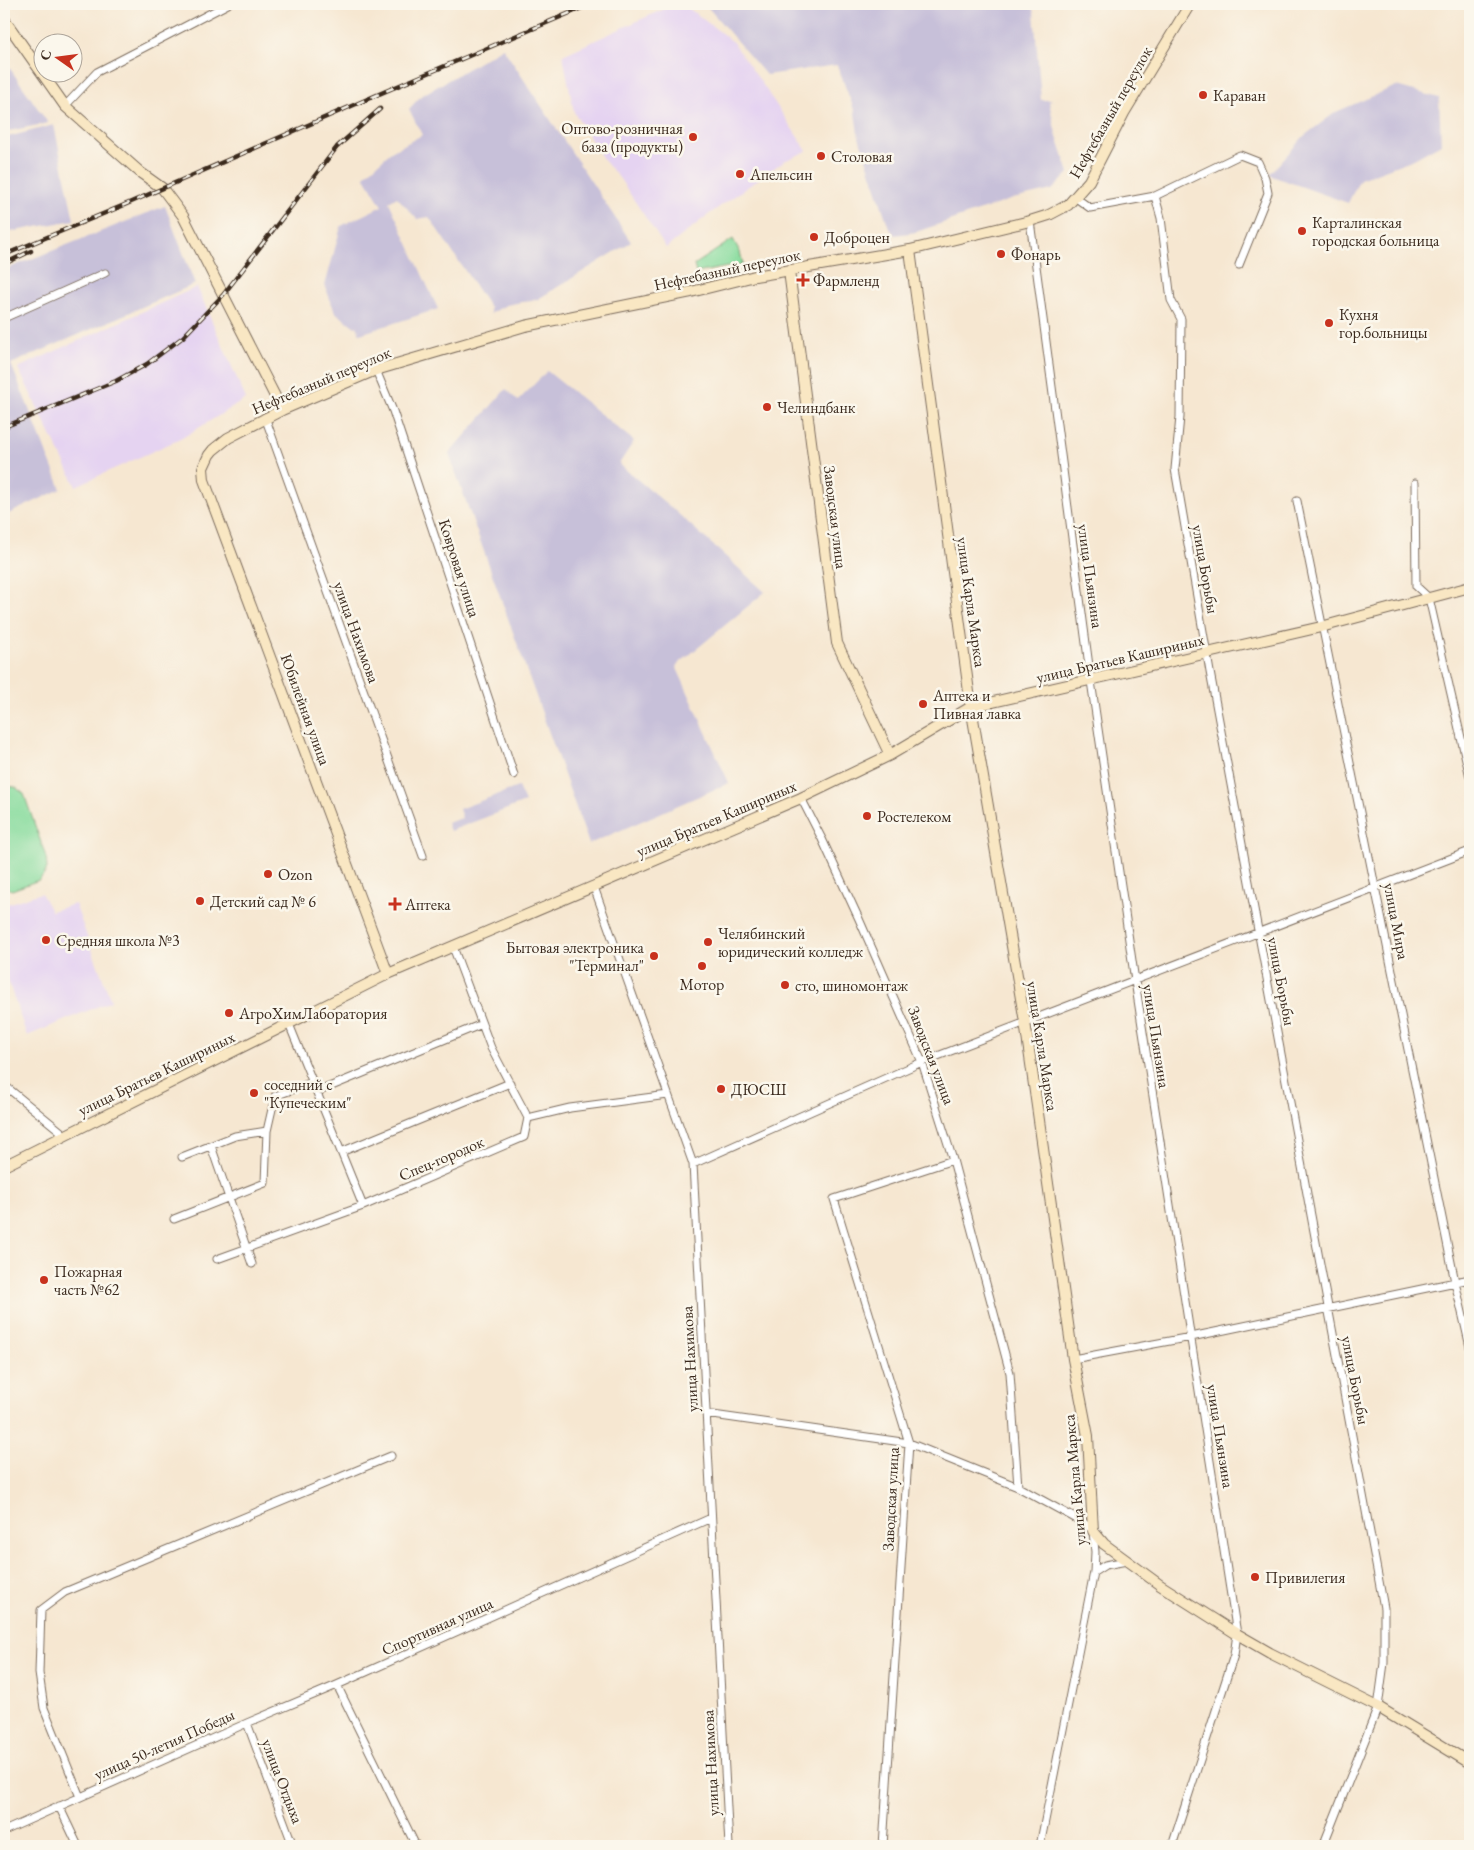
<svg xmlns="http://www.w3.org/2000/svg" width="1474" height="1850" font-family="'EB Garamond',serif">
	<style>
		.built { fill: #e5d3f1 }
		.industrial { fill: #c7c0d9 }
		.green { fill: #87db9d; stroke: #61825e }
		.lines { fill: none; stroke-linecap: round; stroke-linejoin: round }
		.street-casing { stroke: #7c6c5d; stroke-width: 9 }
		.secondary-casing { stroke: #7c6c5d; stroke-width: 12 }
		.street { stroke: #fff; stroke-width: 7 }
		.secondary { stroke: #f9e7c3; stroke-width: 10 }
		.rail-casing { stroke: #3b2a1e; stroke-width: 4.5 }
		.rail { stroke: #fbf7ec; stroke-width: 2.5; stroke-dasharray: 8; stroke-linecap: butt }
		.poi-dot { fill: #c8321e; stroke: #fbf7ec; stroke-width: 2 }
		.labels { text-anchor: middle; stroke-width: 5; stroke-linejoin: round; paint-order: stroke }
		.poi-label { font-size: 16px; fill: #3b2a1e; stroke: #fbf7ec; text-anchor: start }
		.street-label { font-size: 16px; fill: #3b2a1e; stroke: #fbf7ec }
	</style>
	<rect width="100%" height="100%" fill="#fbf7ec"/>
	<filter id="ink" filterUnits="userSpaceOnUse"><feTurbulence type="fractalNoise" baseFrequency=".02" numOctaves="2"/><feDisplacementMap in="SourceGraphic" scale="10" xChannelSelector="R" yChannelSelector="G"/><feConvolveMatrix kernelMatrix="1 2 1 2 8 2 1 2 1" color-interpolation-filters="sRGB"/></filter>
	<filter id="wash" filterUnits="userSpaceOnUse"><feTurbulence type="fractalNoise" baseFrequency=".0096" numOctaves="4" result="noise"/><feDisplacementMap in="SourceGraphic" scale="20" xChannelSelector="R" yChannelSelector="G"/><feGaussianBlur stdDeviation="1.12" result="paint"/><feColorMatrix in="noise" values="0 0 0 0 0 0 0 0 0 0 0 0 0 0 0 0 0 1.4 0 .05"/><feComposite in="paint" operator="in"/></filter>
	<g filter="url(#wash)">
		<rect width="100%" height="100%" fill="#f6e7d1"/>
		<!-- built -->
		<path class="built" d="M 675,4 L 683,4 L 732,41 L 761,82 L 807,151 L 784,161 L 708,215 L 666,248 L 620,179 L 603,159 L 574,112 L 563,55 Z
			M 197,287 L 246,399 L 182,438 L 76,486 L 18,368 Z
			M 41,893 L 51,911 L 75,904 L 111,1001 L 27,1036 L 4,969 L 4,905 Z"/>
		<!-- industrial -->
		<path class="industrial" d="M 705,4 L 1030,4 L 1034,12 L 1041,100 L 1053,100 L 1049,102 L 1056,134 L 1069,173 L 1052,190 L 1013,199 L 916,232 L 895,235 L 889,228 L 858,134 L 855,112 L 837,65 L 766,75 Z
			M 503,48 L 631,242 L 538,299 L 506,305 L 490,314 L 490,308 L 429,217 L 417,219 L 397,197 L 389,202 L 438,309 L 360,334 L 357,326 L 355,327 L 335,312 L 325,286 L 341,226 L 382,206 L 364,176 L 391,152 L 422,135 L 409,109 L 421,96 Z
			M 4,60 L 48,123 L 4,132 Z
			M 1396,86 L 1439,98 L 1441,144 L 1414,159 L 1360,179 L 1348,203 L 1269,175 L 1304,136 L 1336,112 Z
			M 54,125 L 74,220 L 4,233 L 4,138 Z
			M 165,206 L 195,284 L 11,364 L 61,489 L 4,516 L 4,270 Z
			M 547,371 L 634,441 L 619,464 L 675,511 L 765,592 L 676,666 L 729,783 L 589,844 L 449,454 L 506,389 L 518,401 Z
			M 518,787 L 525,802 L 450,831 L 447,823 L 462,818 L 459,809 Z"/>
		<!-- green -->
		<path class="green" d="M 733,239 L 740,252 L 743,264 L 696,273 L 694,265 Z
			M 4,786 L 15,787 L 24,794 L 46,857 L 47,868 L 44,875 L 39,880 L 12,890 L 4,887 Z"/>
	</g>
	<g filter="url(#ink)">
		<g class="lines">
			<!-- street casing -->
			<g class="street-casing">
				<path id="street" d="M 65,106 L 97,72 L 228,4
					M 1155,196 L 1240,155 L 1258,162 L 1265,178 L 1268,193 L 1239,265
					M 1076,198 L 1090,208 L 1155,196 L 1161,218 L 1171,300 L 1181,319 L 1180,417 L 1175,469 L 1210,672 L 1384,1608 L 1384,1663 L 1378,1707 L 1323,1846
					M 1030,221 L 1091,681 L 1135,981 L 1237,1634 L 1234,1655 L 1172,1846
					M 4,318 L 105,273
					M 376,370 L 393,411 L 514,775
					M 265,417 L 423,856
					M 1415,483 L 1416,586 L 1429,598 L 1470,777
					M 1297,501 L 1455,1282 L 1470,1347
					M 801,798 L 822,839 L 859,919 L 922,1062 L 953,1160 L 1010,1373 L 1018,1487
					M 594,887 L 693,1164 L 729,1846
					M 453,947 L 491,1048 L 528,1118
					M 289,1024 L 363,1206
					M 4,1085 L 64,1134
					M 317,1092 L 482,1024
					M 211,1146 L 252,1264
					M 341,1152 L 510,1083
					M 182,1157 L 235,1136 L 267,1131
					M 693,1164 L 922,1062 L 1470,851
					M 174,1219 L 265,1183 L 267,1131 L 275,1096 L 313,1082
					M 217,1259 L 363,1206 L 524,1137 L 528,1118 L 570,1108 L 668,1095
					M 1073,1359 L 1191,1337 L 1470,1279
					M 706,1414 L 909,1443 L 1018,1487 L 1084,1523 L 1093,1531 L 1095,1552 L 1094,1572 L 1040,1846
					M 1094,1572 L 1105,1565 L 1127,1561
					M 337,1685 L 416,1846
					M 247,1723 L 292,1843 L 288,1846
					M 80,1797 L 44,1708 L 39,1673 L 41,1610 L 65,1592 L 391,1456
					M 59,1806 L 78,1846
					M 4,1831 L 247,1723 L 337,1685 L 711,1518
					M 883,1846 L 909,1443 L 834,1199 L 953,1160"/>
			</g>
			<!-- secondary casing -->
			<g class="secondary-casing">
				<path id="secondary" d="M 4,19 L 65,106 L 141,173 L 162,188 L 183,216 L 282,410
					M 910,250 L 971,707 L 1025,1022 L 1073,1359 L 1088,1436 L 1093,1531 L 1104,1544 L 1160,1585 L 1237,1634 L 1270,1653 L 1378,1707 L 1470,1763
					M 789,271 L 837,643 L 890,755
					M 388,974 L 204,480 L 203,468 L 209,455 L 213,450 L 228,438 L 282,410 L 376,370 L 525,326 L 691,292 L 755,276 L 910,250 L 1030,221 L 1049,215 L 1068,205 L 1089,181 L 1124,113 L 1190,4
					M 4,1166 L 388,974 L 801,798 L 890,755 L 971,707 L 1321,627 L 1470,587"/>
			</g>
			<!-- street -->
			<use href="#street" class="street"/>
			<!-- secondary -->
			<use href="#secondary" class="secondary"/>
			<!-- rail casing -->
			<g class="rail-casing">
				<path id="rail" d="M 4,255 L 122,206 L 386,91 L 591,4
					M 4,264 L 31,251
					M 4,427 L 116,381 L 147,364 L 183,337 L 223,295 L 337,147 L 380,109"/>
			</g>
			<!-- rail -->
			<use href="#rail" class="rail"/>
		</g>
	</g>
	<!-- markers -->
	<g class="poi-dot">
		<circle cx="1203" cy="95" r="5"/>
		<circle cx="693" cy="137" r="5"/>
		<circle cx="821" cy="156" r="5"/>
		<circle cx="740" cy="174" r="5"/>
		<circle cx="1302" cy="231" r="5"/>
		<circle cx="814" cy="237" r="5"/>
		<circle cx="1001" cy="254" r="5"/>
		<path d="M800.5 272.5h5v5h5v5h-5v5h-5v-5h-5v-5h5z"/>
		<circle cx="1329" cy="323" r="5"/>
		<circle cx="767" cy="407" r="5"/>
		<circle cx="923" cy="704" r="5"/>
		<circle cx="867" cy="816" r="5"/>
		<circle cx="268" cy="874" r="5"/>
		<circle cx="200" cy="901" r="5"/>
		<path d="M392.5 896.5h5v5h5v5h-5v5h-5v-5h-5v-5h5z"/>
		<circle cx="46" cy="940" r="5"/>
		<circle cx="708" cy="942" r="5"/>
		<circle cx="654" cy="956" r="5"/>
		<circle cx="702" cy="966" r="5"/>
		<circle cx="785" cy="985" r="5"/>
		<circle cx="229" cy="1013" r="5"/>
		<circle cx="721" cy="1089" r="5"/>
		<circle cx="254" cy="1093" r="5"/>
		<circle cx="44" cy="1280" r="5"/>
		<circle cx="1255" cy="1577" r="5"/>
	</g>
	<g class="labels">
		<!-- poi labels -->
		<g class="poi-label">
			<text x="1213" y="101">Караван</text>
			<text x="683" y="134" text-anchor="end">Оптово-розничная<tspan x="683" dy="18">база (продукты)</tspan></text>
			<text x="831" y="162">Столовая</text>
			<text x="750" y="180">Апельсин</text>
			<text x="1312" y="228">Карталинская<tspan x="1312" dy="18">городская больница</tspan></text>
			<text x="824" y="243">Доброцен</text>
			<text x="1011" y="260">Фонарь</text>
			<text x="813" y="286">Фармленд</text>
			<text x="1339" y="320">Кухня<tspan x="1339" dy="18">гор.больницы</tspan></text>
			<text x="777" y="413">Челиндбанк</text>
			<text x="933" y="701">Аптека и<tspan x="933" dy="18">Пивная лавка</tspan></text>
			<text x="877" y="822">Ростелеком</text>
			<text x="278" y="880">Ozon</text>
			<text x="210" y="907">Детский сад № 6</text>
			<text x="405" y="910">Аптека</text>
			<text x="718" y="939">Челябинский<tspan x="718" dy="18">юридический колледж</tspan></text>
			<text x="56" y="946">Средняя школа №3</text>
			<text x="644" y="953" text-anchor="end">Бытовая электроника<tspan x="644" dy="18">"Терминал"</tspan></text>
			<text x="702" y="990" text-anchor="middle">Мотор</text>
			<text x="795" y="991">сто, шиномонтаж</text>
			<text x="239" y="1019">АгроХимЛаборатория</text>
			<text x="264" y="1090">соседний с<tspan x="264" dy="18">"Купеческим"</tspan></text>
			<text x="731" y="1095">ДЮСШ</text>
			<text x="54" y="1277">Пожарная<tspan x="54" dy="18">часть №62</tspan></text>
			<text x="1265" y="1583">Привилегия</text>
		</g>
		<!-- street labels -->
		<g class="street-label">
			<text transform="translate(1110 112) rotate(-60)" y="6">Нефтебазный переулок</text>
			<text transform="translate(727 269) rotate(-12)" y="6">Нефтебазный переулок</text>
			<text transform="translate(321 380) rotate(-23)" y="6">Нефтебазный переулок</text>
			<text transform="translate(836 517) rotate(83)" y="6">Заводская улица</text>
			<text transform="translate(460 568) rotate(72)" y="6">Ковровая улица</text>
			<text transform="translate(1206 569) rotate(80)" y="6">улица Борьбы</text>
			<text transform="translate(1091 576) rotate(82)" y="6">улица Пьянзина</text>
			<text transform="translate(972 602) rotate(82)" y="6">улица Карла Маркса</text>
			<text transform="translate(357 632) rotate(70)" y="6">улица Нахимова</text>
			<text transform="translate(1120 658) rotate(-13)" y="6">улица Братьев Кашириных</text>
			<text transform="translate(306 709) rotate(70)" y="6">Юбилейная улица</text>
			<text transform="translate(716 818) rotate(-23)" y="6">улица Братьев Кашириных</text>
			<text transform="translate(1397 921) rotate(79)" y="6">улица Мира</text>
			<text transform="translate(1282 981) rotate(79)" y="6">улица Борьбы</text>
			<text transform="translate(1157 1036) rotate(81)" y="6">улица Пьянзина</text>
			<text transform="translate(1043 1046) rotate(81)" y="6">улица Карла Маркса</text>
			<text transform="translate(932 1055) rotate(69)" y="6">Заводская улица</text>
			<text transform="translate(156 1073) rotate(-26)" y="6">улица Братьев Кашириных</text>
			<text transform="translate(441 1158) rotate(-23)" y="6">Спец-городок</text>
			<text transform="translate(689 1359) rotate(-93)" y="6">улица Нахимова</text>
			<text transform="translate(1356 1380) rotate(79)" y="6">улица Борьбы</text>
			<text transform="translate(1221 1436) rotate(81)" y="6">улица Пьянзина</text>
			<text transform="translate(1074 1480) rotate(-95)" y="6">улица Карла Маркса</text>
			<text transform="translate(890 1499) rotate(-87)" y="6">Заводская улица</text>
			<text transform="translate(437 1626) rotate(-24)" y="6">Спортивная улица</text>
			<text transform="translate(164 1744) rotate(-24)" y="6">улица 50-летия Победы</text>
			<text transform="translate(710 1763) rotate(-93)" y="6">улица Нахимова</text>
			<text transform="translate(283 1781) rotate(69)" y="6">улица Отдыха</text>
		</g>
	</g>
	<!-- margin -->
	<rect width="1474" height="1850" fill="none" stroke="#fbf7ec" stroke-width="20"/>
	<!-- north arrow -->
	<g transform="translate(58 58) rotate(284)"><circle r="24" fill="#fbf7ec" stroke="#aea59a"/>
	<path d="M0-4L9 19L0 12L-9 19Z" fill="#c8321e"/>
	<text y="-8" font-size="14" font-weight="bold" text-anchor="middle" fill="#3b2a1e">С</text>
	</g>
</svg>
